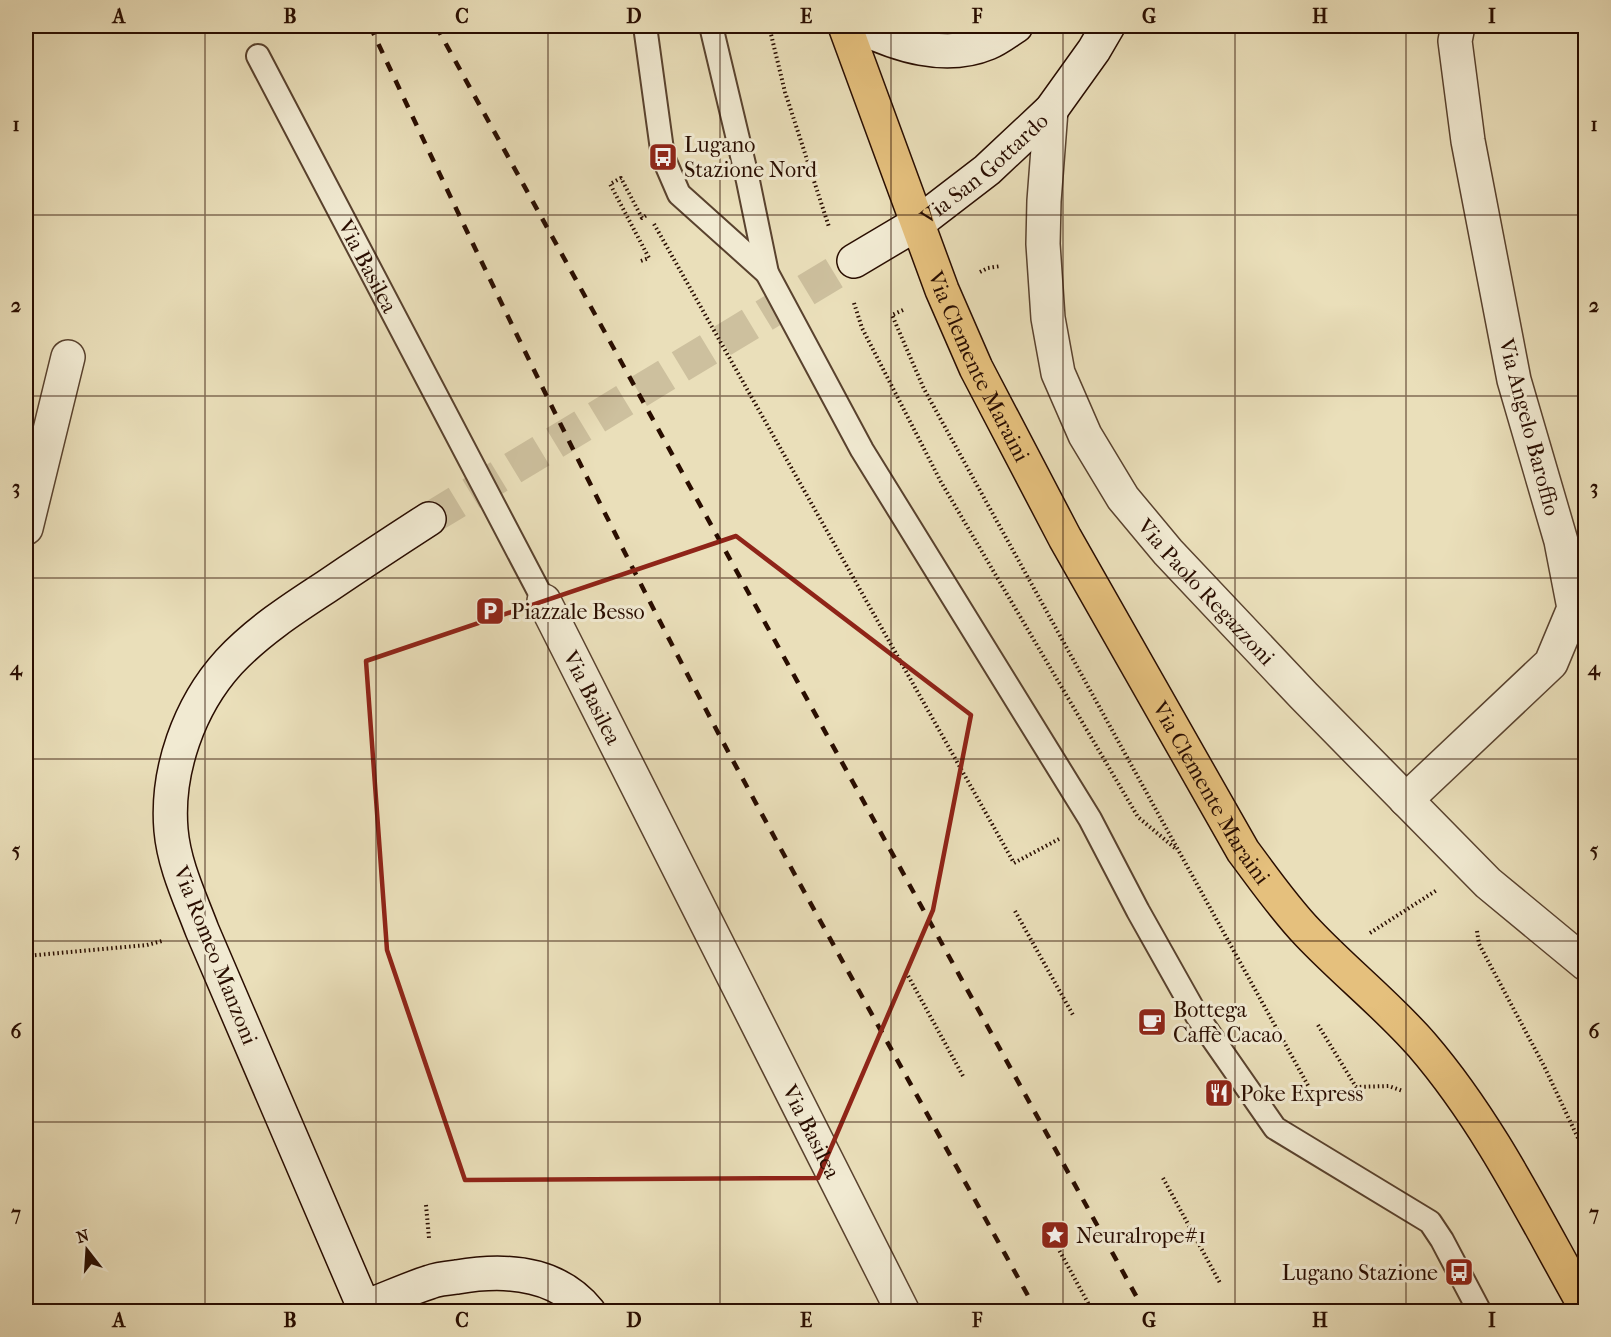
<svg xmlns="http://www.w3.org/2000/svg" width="1611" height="1337" font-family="'IM FELL French Canon',serif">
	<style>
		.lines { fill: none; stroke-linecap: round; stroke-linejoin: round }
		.secondary-tunnel { stroke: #cdc09e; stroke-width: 33; stroke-dasharray: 33 16; stroke-linecap: butt }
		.lane-casing { stroke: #59422e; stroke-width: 26 }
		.street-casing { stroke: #59422e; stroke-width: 36 }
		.secondary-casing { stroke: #290d00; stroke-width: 36 }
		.primary-casing { stroke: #290d00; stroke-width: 36 }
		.path { stroke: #290d00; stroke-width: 4; stroke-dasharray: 1.5 3; stroke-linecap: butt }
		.lane { stroke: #f1ead2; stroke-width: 22 }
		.street { stroke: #f1ead2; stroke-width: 33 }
		.secondary { stroke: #f1ead2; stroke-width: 33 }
		.primary { stroke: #e5c07d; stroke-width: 33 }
		.rail { stroke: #290d00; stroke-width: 4.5; stroke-dasharray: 10 10; stroke-linecap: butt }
		.marked { fill: none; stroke: #8f2418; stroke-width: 4.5; stroke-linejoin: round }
		.grid { fill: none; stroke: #290d00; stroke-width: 1.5; stroke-opacity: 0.55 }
		.labels { text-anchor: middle; stroke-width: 6; stroke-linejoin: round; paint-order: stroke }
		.poi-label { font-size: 22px; fill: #290d00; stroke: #f1ead2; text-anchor: start }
		.street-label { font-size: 22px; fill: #290d00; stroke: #f1ead2 }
		.neatline { fill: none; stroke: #290d00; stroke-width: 2 }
		.grid-label { font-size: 20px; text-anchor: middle; font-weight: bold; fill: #290d00 }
	</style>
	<rect width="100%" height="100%" fill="#eadfba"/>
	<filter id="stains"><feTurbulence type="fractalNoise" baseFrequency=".00333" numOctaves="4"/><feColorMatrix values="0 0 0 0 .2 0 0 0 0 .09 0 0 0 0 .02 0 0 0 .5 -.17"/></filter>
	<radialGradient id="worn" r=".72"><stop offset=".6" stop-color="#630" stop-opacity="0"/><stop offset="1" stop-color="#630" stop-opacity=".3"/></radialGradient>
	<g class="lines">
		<!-- secondary-tunnel -->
		<path class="secondary-tunnel" d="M 429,519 L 854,261"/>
		<!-- lane casing -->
		<g class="lane-casing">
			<g id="lane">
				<path d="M 645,26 L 663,157 L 679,194 L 767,273"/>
				<path d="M 711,26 L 748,181 L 767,273 L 862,450 L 1090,819 L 1138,911 L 1197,1016 L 1275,1128 L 1430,1222 L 1442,1240 L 1480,1312"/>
				<path id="s1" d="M 258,56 L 544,601"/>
			</g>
		</g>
		<!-- street casing -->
		<g class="street-casing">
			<g id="street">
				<path id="s2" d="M 1051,110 L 1044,201 L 1043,244 L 1048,318 L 1058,373 L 1085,435 L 1123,498 L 1168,552 L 1304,696 L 1488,883 L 1586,964"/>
				<path d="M 26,528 L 68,357"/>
				<path id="s3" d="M 544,601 L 903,1312"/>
				<path d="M 1406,800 L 1551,663 L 1574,608 L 1561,541 L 1514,380 L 1468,141 L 1455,41 L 1458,26"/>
			</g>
		</g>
		<!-- secondary casing -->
		<g class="secondary-casing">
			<g id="secondary">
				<path d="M 858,26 C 897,45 945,61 988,43 C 998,39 1008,31 1016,26"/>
				<path id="s4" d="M 854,261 L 918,223 L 987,170 L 1051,110 L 1094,50 L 1108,26"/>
				<path d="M 365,1307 C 387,1299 408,1289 430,1282 C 438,1279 448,1278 457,1277 C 504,1269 556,1271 589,1312"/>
				<path d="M 366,1312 L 202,930 C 190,898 174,865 171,830 C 166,771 189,706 229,662 C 257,632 292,609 326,587 C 360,564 395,541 429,519"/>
			</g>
		</g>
		<!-- primary casing -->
		<g class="primary-casing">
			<g id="primary">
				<path id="s5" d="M 845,26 L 942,290 L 976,368 L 1065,538 L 1243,851 C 1264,879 1284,908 1308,933 C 1345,972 1387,1005 1422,1045 C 1490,1124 1535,1218 1586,1308"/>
			</g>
		</g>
		<!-- path -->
		<path class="path" d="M 769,26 L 785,92 L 829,227
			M 784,174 L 810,169
			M 654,224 L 1014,863 L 1059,839
			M 641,261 L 649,258 L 610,184 L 621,178 L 642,218 L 647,215
			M 980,272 L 988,268 L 1001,266
			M 854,303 L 862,328 L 941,482 L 1138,817 L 1176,849
			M 903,310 L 892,315 L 924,389 L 1316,1100
			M 1015,911 L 1073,1015
			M 1477,931 L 1479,944 L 1544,1066 L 1586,1155
			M 1370,933 L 1437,890
			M 26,956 L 147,945 L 162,941
			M 906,972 L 963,1076
			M 1318,1025 L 1356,1087 L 1389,1086 L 1403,1091
			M 1163,1178 L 1220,1283
			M 426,1205 L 429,1238
			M 1053,1239 L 1093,1312"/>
		<!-- lane -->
		<use href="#lane" class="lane"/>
		<!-- street -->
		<use href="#street" class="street"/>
		<!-- secondary -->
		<use href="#secondary" class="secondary"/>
		<!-- primary -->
		<use href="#primary" class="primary"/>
		<!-- rail -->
		<path class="rail" d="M 370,26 C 485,272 603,517 731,757 C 831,943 935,1127 1037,1312
			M 436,26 L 1145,1312"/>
	</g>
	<!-- marked area -->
	<path class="marked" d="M 736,536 L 971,715 L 933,910 L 818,1178 L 465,1180 L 387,950 L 366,661 Z"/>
	<!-- grid -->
	<path class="grid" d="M 205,26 L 205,1312M 376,26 L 376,1312M 548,26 L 548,1312M 720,26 L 720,1312M 891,26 L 891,1312M 1063,26 L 1063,1312M 1235,26 L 1235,1312M 1406,26 L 1406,1312M 26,215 L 1586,215M 26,396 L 1586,396M 26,578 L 1586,578M 26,759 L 1586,759M 26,941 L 1586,941M 26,1122 L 1586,1122"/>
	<!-- icons -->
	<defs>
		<g id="bus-square" transform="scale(1.5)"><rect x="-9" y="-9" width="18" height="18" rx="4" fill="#8f2418" stroke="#f1ead2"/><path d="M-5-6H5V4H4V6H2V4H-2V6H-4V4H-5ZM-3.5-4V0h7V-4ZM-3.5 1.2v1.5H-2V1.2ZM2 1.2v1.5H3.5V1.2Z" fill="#fff"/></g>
		<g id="parking-square" transform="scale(1.5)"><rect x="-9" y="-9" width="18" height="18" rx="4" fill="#8f2418" stroke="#f1ead2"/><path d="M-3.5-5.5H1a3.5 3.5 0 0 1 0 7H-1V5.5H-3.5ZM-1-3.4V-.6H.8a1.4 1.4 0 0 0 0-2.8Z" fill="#fff"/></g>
		<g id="cafe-square" transform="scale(1.5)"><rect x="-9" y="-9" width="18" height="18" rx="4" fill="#8f2418" stroke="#f1ead2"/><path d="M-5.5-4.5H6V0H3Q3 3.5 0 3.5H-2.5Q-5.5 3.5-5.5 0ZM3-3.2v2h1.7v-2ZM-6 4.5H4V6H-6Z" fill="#fff"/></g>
		<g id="restaurant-square" transform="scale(1.5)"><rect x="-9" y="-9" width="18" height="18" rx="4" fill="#8f2418" stroke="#f1ead2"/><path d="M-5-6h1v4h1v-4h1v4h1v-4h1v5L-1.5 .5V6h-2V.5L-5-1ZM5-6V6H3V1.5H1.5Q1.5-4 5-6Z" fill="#fff"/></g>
		<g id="sight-square" transform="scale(1.5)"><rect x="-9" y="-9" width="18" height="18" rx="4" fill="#8f2418" stroke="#f1ead2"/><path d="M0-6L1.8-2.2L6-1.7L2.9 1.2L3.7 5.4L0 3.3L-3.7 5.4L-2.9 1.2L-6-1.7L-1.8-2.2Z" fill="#fff"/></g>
	</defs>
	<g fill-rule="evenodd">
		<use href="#bus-square" x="663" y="157"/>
		<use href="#parking-square" x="490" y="611"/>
		<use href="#cafe-square" x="1152" y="1022"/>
		<use href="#restaurant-square" x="1219" y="1093"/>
		<use href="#sight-square" x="1055" y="1235"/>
		<use href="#bus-square" x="1459" y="1272"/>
	</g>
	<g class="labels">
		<!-- poi labels -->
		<g class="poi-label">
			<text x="684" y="152">Lugano<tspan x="684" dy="25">Stazione Nord</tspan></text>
			<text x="511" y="619">Piazzale Besso</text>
			<text x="1173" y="1017">Bottega<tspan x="1173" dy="25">Caffè Cacao</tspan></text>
			<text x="1240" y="1101">Poke Express</text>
			<text x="1076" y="1243">Neuralrope#1</text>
			<text x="1438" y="1280" text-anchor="end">Lugano Stazione</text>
		</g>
		<!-- street labels -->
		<g class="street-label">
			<text dy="8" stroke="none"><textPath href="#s4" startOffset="160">Via San Gottardo</textPath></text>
			<text dy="8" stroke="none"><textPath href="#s1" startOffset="237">Via Basilea</textPath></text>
			<text dy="8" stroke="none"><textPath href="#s5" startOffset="366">Via Clemente Maraini</textPath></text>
			<text transform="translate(1530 427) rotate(75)" y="8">Via Angelo Baroffio</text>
			<text dy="8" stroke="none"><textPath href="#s2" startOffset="531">Via Paolo Regazzoni</textPath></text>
			<text dy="8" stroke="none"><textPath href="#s3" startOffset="108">Via Basilea</textPath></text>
			<text dy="8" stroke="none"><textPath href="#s5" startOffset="852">Via Clemente Maraini</textPath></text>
			<text transform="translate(216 955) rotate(68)" y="8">Via Romeo Manzoni</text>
			<text dy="8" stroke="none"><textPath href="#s3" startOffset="594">Via Basilea</textPath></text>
		</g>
	</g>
	<!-- margin -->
	<rect width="1611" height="1337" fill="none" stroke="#eadfba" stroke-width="66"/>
	<!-- north arrow -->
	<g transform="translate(87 1250) rotate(343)" stroke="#f1ead2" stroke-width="4.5" paint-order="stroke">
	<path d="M0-4.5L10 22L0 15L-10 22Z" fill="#290d00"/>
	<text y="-9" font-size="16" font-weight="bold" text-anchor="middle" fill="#290d00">N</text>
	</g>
	<rect x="33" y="33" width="1545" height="1271" class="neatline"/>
	<g class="grid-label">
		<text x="119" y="23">A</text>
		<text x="290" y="23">B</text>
		<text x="462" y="23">C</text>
		<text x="634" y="23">D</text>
		<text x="806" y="23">E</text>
		<text x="977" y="23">F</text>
		<text x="1149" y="23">G</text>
		<text x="1320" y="23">H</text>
		<text x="1492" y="23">I</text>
		<text x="16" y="131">1</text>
		<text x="1594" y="131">1</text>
		<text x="16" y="312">2</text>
		<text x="1594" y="312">2</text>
		<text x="16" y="494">3</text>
		<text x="1594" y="494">3</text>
		<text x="16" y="675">4</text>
		<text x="1594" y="675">4</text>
		<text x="16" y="857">5</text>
		<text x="1594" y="857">5</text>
		<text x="16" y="1038">6</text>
		<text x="1594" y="1038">6</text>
		<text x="16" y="1220">7</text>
		<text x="1594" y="1220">7</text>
		<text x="119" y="1327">A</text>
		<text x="290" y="1327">B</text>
		<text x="462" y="1327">C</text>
		<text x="634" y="1327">D</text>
		<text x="806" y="1327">E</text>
		<text x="977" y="1327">F</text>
		<text x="1149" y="1327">G</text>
		<text x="1320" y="1327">H</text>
		<text x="1492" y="1327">I</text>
	</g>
	<rect width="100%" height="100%" filter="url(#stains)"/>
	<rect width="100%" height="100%" fill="url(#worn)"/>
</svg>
